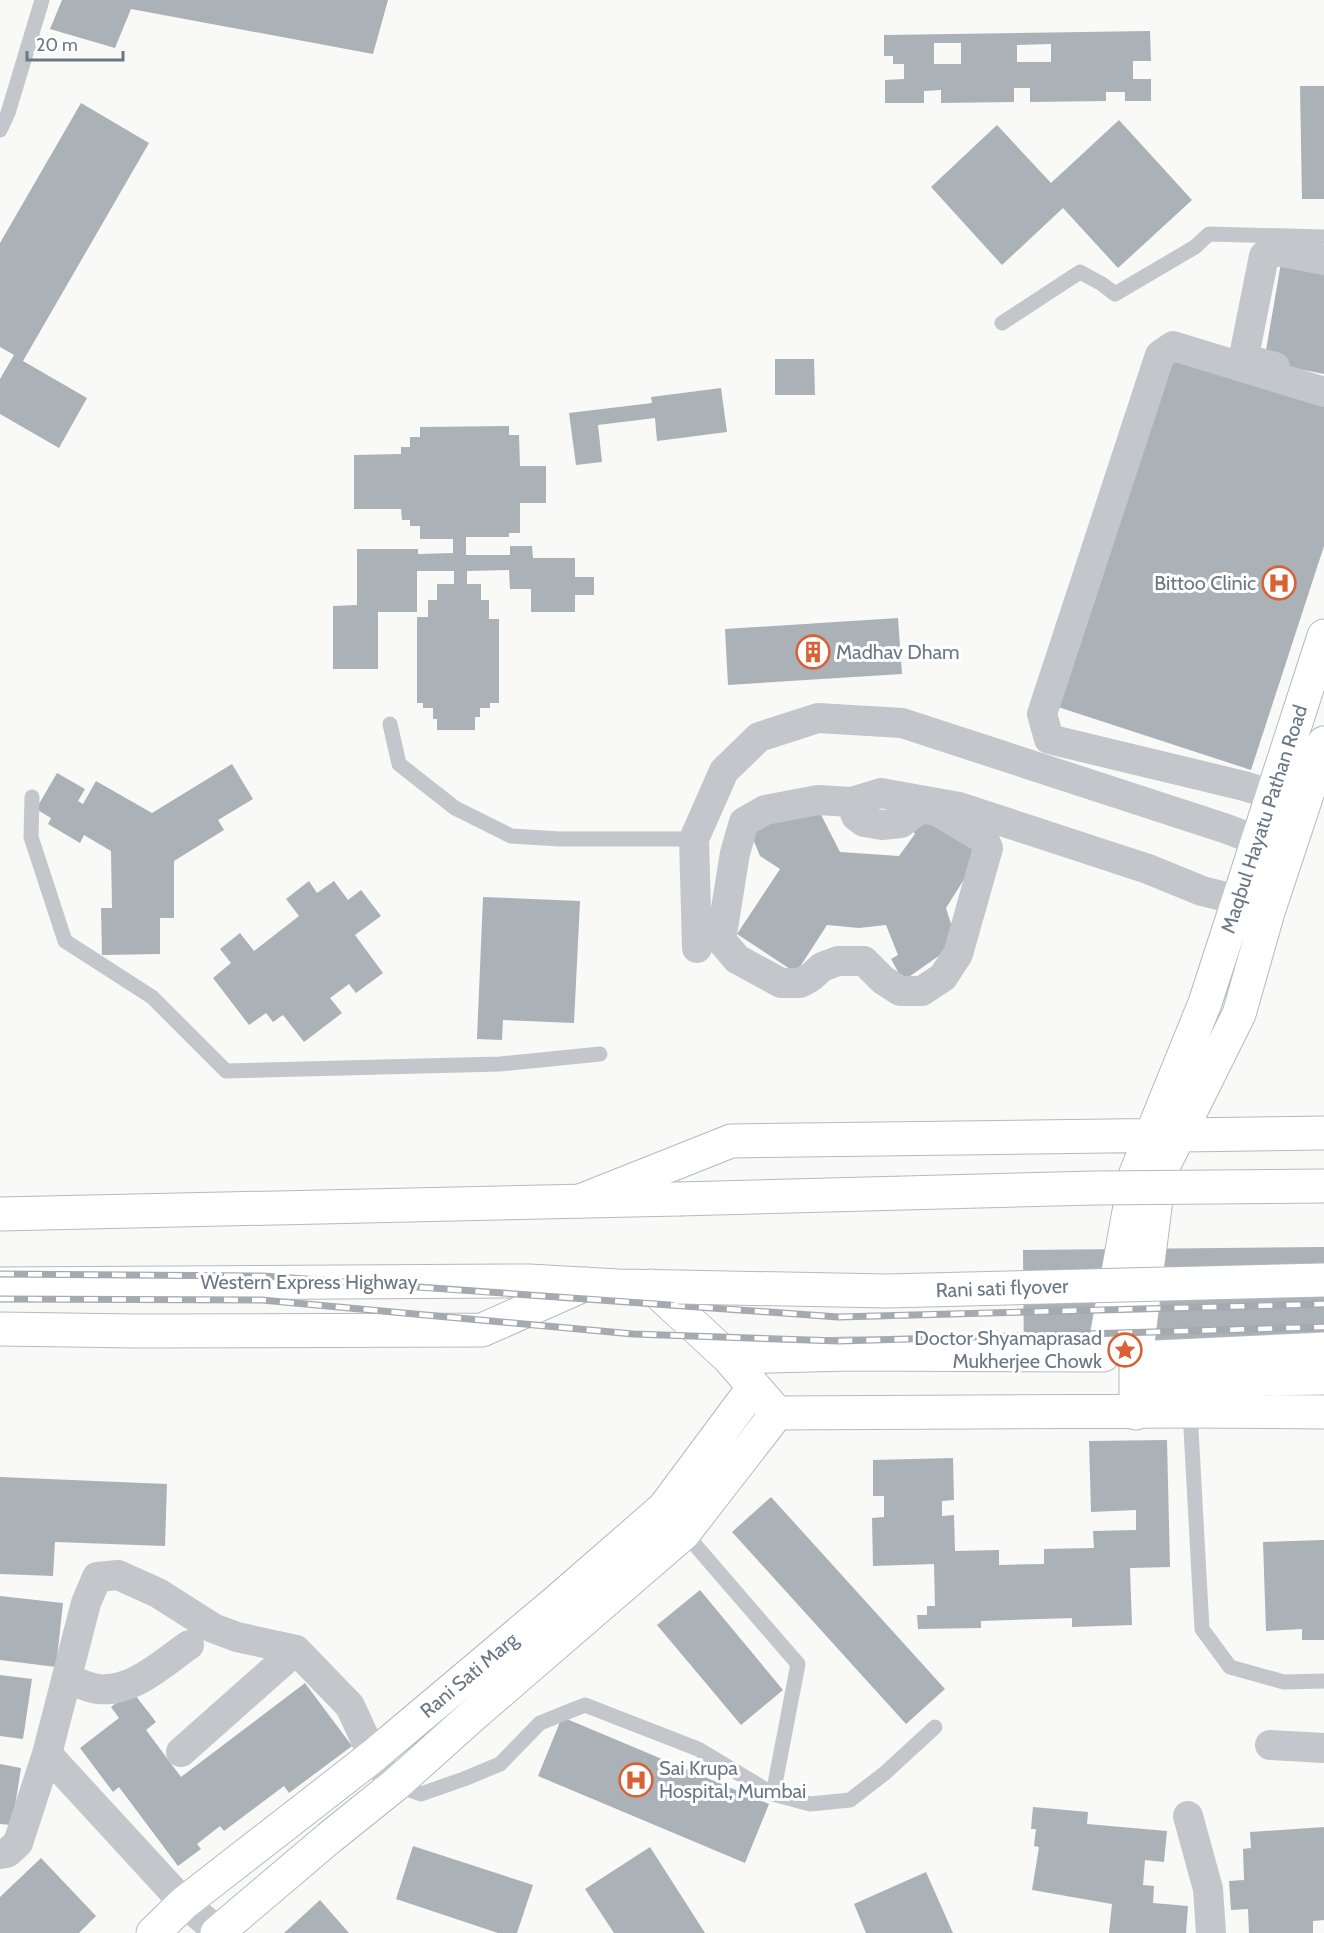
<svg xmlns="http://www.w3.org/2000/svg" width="1324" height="1933" font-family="Cabin,sans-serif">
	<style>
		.building { fill: #aab1b7; fill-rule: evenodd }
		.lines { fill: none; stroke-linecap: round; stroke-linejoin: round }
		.secondary-casing { stroke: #b5babf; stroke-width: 35 }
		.highway-casing { stroke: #b6b9bd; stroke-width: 35 }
		.lane { stroke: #c3c6ca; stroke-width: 15 }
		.street { stroke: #c3c6ca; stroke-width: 30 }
		.secondary { stroke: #fff; stroke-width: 33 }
		.highway { stroke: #fff; stroke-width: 33 }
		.rail-casing { stroke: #a4aaaf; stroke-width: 7 }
		.rail { stroke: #fff; stroke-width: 4.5; stroke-dasharray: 14; stroke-linecap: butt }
		.highway-bridge-casing { stroke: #b6b9bd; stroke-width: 35; stroke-linecap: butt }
		.highway-bridge { stroke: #fff; stroke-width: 33 }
		.labels { text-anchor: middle; stroke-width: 6; stroke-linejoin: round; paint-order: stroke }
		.poi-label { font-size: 20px; fill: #6a7886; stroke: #fff; text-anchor: end }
		.street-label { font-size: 20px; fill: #6a7886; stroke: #fff }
	</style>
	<rect width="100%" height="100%" fill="#f9f9f7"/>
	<!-- building -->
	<path class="building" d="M 62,0 L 388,0 L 373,54 L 131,9 L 115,48 L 50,29 Z
		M 1150,31 L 1151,61 L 1133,61 L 1133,79 L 1151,79 L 1151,101 L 1125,101 L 1125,92 L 1106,92 L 1106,101 L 1030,102 L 1030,88 L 1014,88 L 1014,102 L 941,103 L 941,90 L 924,91 L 924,103 L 885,103 L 885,80 L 904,79 L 904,64 L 893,64 L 893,56 L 884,56 L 884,35 ZM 934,43 L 961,43 L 961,64 L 934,64 ZM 1051,44 L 1051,62 L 1017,62 L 1017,45 Z
		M 1300,86 L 1324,86 L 1324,199 L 1302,199 Z
		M 81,103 L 149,143 L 23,361 L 87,398 L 59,448 L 0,414 L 0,379 L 14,355 L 0,347 L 0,243 Z
		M 1119,120 L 1192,200 L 1118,268 L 1063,208 L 1002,265 L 931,187 L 997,125 L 1051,183 Z
		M 1282,257 L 1324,264 L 1324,374 L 1264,362 Z
		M 1172,354 L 1324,404 L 1324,546 L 1251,770 L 1058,707 Z
		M 775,359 L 814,359 L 815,395 L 775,395 Z
		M 721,388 L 727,432 L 657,441 L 655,418 L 598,425 L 602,462 L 576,465 L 569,413 L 652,403 L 651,397 Z
		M 509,426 L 509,435 L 519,435 L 520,466 L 546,466 L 546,503 L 520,503 L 520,533 L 509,533 L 509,537 L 466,537 L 466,555 L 510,555 L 510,546 L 532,546 L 533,558 L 575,558 L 575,577 L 594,577 L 594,595 L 575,595 L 575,612 L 531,612 L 531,589 L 510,589 L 509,570 L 467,571 L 467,584 L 481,584 L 481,600 L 489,600 L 489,619 L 499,619 L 499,703 L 490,703 L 490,708 L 480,708 L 480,717 L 475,717 L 475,730 L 437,730 L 437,719 L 433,719 L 433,708 L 423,708 L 423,703 L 417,703 L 417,617 L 428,617 L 428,600 L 437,600 L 437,584 L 454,584 L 454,571 L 417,571 L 417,612 L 378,612 L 378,669 L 333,669 L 333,606 L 357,605 L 357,549 L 418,549 L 418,554 L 453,553 L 453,539 L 420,539 L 420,526 L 410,526 L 410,520 L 402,520 L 401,509 L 354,509 L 354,455 L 401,454 L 401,447 L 410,447 L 410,437 L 420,437 L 420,427 Z
		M 898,618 L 902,674 L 728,685 L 725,629 Z
		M 232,764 L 253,799 L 218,820 L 224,830 L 174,861 L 174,918 L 160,918 L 160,954 L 102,955 L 101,908 L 112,908 L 111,851 L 84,835 L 80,843 L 48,824 L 51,818 L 36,809 L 57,773 L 85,789 L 78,801 L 83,804 L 96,781 L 152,813 Z
		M 817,807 L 840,852 L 899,856 L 915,834 L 911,828 L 928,811 L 980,854 L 946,908 L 957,943 L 903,981 L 891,959 L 898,955 L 886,925 L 859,928 L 827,925 L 796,973 L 737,934 L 780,869 L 760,856 L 749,829 Z
		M 309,881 L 317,893 L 334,881 L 348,900 L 361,890 L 381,916 L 355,935 L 383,973 L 356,993 L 349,984 L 330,998 L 342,1013 L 304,1042 L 283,1015 L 273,1022 L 266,1013 L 249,1025 L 213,978 L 231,963 L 220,949 L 240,933 L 254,951 L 299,916 L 286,899 Z
		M 483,897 L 580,901 L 574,1023 L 503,1020 L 502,1040 L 477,1039 Z
		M 1324,1247 L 1324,1359 L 1024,1362 L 1023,1250 Z
		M 1167,1440 L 1170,1567 L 1130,1568 L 1132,1625 L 1072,1627 L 1072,1618 L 981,1621 L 981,1628 L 918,1629 L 917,1615 L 927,1615 L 927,1606 L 935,1606 L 934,1564 L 873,1566 L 872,1518 L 884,1517 L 884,1496 L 873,1496 L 873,1460 L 953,1458 L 954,1500 L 942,1501 L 942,1516 L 954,1515 L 955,1551 L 999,1550 L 999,1565 L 1044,1564 L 1044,1549 L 1094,1548 L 1093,1531 L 1136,1530 L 1136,1510 L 1091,1512 L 1089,1441 Z
		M 0,1477 L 167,1484 L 165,1546 L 55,1542 L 53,1576 L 0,1574 Z
		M 771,1497 L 945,1689 L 906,1724 L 732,1532 Z
		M 1324,1540 L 1324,1640 L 1302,1640 L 1302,1629 L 1266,1631 L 1263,1542 Z
		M 700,1590 L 783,1690 L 741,1725 L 657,1625 Z
		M 0,1596 L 63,1603 L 56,1667 L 0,1660 Z
		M 0,1675 L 32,1679 L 23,1739 L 0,1736 Z
		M 305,1683 L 352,1746 L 289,1793 L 284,1786 L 224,1831 L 220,1826 L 197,1844 L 201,1849 L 178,1866 L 119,1787 L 113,1792 L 80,1748 L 119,1718 L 111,1707 L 132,1691 L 156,1722 L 146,1730 L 181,1777 Z
		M 562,1717 L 769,1804 L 745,1863 L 538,1776 Z
		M 0,1764 L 21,1768 L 12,1825 L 0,1824 Z
		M 1033,1807 L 1088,1812 L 1087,1824 L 1167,1831 L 1164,1862 L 1145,1860 L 1143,1885 L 1154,1886 L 1153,1903 L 1188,1906 L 1186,1933 L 1109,1933 L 1112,1904 L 1032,1890 L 1039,1847 L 1034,1846 L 1036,1829 L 1031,1829 Z
		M 1324,1827 L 1324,1920 L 1313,1921 L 1313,1933 L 1249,1933 L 1248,1909 L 1231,1910 L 1229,1881 L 1244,1880 L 1243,1849 L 1251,1848 L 1250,1832 Z
		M 413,1846 L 533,1885 L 517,1933 L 498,1933 L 396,1899 Z
		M 650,1847 L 705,1933 L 614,1933 L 585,1889 Z
		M 41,1858 L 96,1916 L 79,1933 L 0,1933 L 0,1897 Z
		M 926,1872 L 953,1933 L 866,1933 L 854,1904 Z
		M 320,1900 L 349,1933 L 284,1933 Z"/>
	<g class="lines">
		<!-- secondary casing -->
		<g class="secondary-casing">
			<path id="secondary" d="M 580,1201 L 731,1141 L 1324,1133
				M 651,1286 L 728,1357 L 777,1413 L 1190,1411 L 1324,1412
				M 0,1329 L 136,1331 L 482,1330 L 586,1284
				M 728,1357 L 850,1354 L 1103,1355 L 1136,1173 L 1205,1003 L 1324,636
				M 1136,1358 L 1324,1349
				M 1136,1381 L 1324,1378
				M 1136,1413 L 1136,1358 L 1159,1175 L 1239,1014 L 1268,912 L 1324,743
				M 153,1933 L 184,1903 L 373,1756 L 556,1602 L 664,1508 L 754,1387
				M 217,1933 L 329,1838 L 395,1785 L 472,1716 L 684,1533 L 777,1413"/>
		</g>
		<!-- highway casing -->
		<g class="highway-casing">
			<path id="highway" d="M 0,1214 L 679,1199
				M 0,1284 L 529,1281 L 618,1286 L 679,1287"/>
		</g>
		<!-- lane -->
		<path class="lane" d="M 0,130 L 8,113 L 42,0
			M 1002,323 L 1080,272 L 1102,284 L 1115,294 L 1195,247 L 1209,234 L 1324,237
			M 390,724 L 399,764 L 455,808 L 511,836 L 560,839 L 694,839
			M 32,797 L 31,837 L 65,941 L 152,997 L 226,1071 L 500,1064 L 600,1054
			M 1190,1411 L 1202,1629 L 1230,1667 L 1284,1682 L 1324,1681
			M 683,1531 L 798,1664 L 773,1794
			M 395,1785 L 421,1794 L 464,1779 L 500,1764 L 540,1723 L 585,1705 L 698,1749 L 773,1794 L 810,1804 L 850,1800 L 885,1773 L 935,1727"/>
		<!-- street -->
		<path class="street" d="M 1275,367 L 1253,361 L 1245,351 L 1264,256 L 1277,251 L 1324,260
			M 851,802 L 856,816 L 864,822 L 882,825 L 901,823 L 921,808 L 937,811 L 984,839 L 988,848 L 958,954 L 943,977 L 922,991 L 900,991 L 883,980 L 864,961 L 838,961 L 822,967 L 811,977 L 800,983 L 781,983 L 737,959 L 721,940 L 735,853 L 744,822 L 765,810 L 818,800 L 851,802 L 881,793 L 959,807 L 1148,869 L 1202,891 L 1238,900 L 1260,909
			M 1295,802 L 1244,786 L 1049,739 L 1042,714 L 1160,355 L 1173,346 L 1324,392
			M 697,948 L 694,839 L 724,771 L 759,737 L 818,718 L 902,723 L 1224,828 L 1280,849
			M 67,1679 C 77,1682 88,1688 98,1689 C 132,1693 163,1663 189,1645
			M 1270,1745 L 1324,1748
			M 181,1752 L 296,1650
			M 1188,1816 L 1208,1889 L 1211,1933
			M 0,1854 L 7,1853 L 18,1843 L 47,1754
			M 219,1932 L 184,1903 L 47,1754 L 86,1603 L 97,1577 L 118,1575 L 158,1593 L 213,1628 L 237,1637 L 296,1650 L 350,1706 L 373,1756 L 395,1785"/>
		<!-- secondary -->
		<use href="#secondary" class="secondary"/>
		<!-- highway -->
		<use href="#highway" class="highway"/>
		<!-- rail casing -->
		<g class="rail-casing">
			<path id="rail" d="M 0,1274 L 263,1276 L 838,1317 L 1324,1304
				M 0,1299 L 262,1300 L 633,1334 L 839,1341 L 1324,1327"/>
		</g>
		<!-- rail -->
		<use href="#rail" class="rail"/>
		<!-- highway-bridge casing -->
		<g class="highway-bridge-casing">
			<path id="highway-bridge" d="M 679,1199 L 1095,1188 L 1324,1186
				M 679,1287 L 887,1291 L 1324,1280"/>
		</g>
		<!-- highway-bridge -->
		<use href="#highway-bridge" class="highway-bridge"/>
	</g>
	<!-- icons -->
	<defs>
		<g id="hospital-ring" transform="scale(1.725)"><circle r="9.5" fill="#fff" stroke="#d96136" stroke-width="1.5"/><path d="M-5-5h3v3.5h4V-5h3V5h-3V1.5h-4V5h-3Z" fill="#d96136"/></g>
		<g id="building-ring" transform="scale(1.725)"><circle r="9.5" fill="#fff" stroke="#d96136" stroke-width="1.5"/><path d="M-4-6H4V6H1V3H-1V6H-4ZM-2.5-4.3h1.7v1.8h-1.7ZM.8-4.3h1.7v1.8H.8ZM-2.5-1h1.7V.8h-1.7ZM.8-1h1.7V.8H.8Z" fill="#d96136"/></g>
		<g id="sight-ring" transform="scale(1.725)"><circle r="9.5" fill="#fff" stroke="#d96136" stroke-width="1.5"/><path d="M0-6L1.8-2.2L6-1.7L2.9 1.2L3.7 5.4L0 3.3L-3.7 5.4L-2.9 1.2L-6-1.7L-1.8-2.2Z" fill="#d96136"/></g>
	</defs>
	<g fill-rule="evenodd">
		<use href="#hospital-ring" x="1279" y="583"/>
		<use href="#building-ring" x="813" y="652"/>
		<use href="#sight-ring" x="1125" y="1350"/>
		<use href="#hospital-ring" x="636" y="1780"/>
	</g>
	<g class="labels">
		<!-- poi labels -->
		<g class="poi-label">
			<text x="1256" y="590">Bittoo Clinic</text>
			<text x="836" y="659" text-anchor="start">Madhav Dham</text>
			<text x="1102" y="1345">Doctor Shyamaprasad<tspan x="1102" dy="23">Mukherjee Chowk</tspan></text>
			<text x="659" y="1775" text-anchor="start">Sai Krupa<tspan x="659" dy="23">Hospital, Mumbai</tspan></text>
		</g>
		<!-- street labels -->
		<g class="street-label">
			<text transform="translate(1264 819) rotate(-72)" y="7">Maqbul Hayatu Pathan Road</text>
			<text x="309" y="1289">Western Express Highway</text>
			<text transform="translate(1002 1288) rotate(-2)" y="7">Rani sati flyover</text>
			<text transform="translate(469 1675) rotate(-40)" y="7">Rani Sati Marg</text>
		</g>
	</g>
	<!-- scale -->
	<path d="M27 51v9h96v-9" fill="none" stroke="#6a7886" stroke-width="3"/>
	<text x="36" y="51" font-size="18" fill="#6a7886" stroke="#ffffff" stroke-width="4.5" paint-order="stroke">20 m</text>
</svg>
